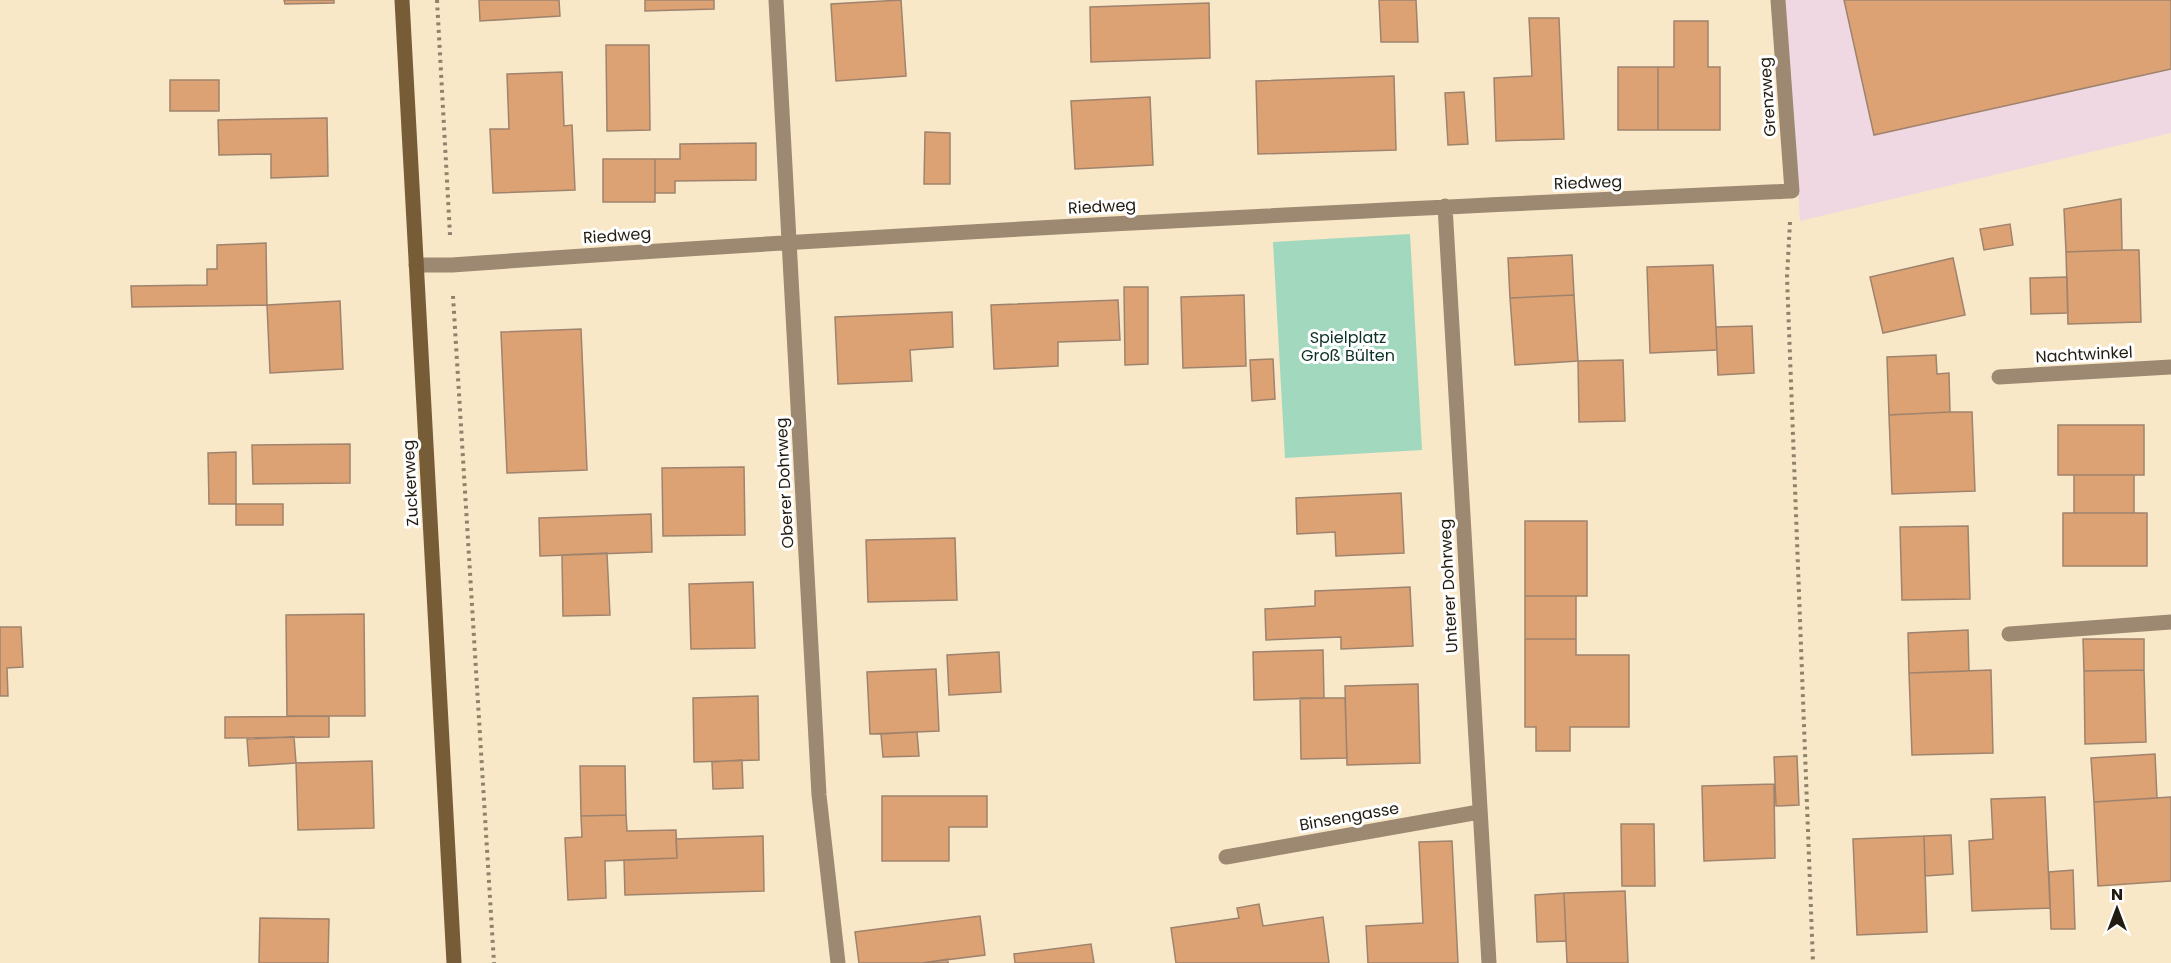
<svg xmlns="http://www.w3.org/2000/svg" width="2171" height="963" font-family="Poppins,sans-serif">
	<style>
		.commercial { fill: #f0d8e2 }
		.green { fill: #a1d8be }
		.building { fill: #dca273; stroke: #9f836e; stroke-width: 1.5 }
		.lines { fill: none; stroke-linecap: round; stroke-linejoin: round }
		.path { stroke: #8d826c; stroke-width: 4; stroke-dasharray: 3 4.5; stroke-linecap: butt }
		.street { stroke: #9d8971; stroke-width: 15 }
		.secondary { stroke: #775c38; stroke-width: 15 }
		.labels { text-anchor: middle; stroke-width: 6; stroke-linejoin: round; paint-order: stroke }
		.street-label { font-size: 16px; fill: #221c10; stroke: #fff }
		.park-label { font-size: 16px; fill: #0c3123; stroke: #fff }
	</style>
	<rect width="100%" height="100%" fill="#f8e8c7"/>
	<!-- commercial -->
	<path class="commercial" d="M 1785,0 L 2171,0 L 2171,133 L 1800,221 Z"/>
	<!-- green -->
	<path class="green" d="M 1410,234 L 1422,450 L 1285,458 L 1273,242 Z"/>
	<!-- building -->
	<path class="building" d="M 284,0 L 334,0 L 334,3 L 285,4 Z
		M 479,0 L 559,0 L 560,16 L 480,21 Z
		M 645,0 L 714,0 L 714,9 L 645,11 Z
		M 901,0 L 906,76 L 836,81 L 831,4 Z
		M 1379,0 L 1416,0 L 1418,42 L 1381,42 Z
		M 1844,0 L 2171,0 L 2171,69 L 1874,135 Z
		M 1209,3 L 1210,58 L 1091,62 L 1090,7 Z
		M 1529,18 L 1559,18 L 1564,139 L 1496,141 L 1494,78 L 1532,76 Z
		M 1674,21 L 1708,21 L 1708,67 L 1720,67 L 1720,130 L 1658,130 L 1658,67 L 1674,67 Z
		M 606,45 L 649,45 L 650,130 L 607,131 Z
		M 1618,67 L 1658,67 L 1658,130 L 1618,130 Z
		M 562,72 L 564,126 L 572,125 L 575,190 L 493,193 L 490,129 L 509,129 L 507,74 Z
		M 1394,76 L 1396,150 L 1258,154 L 1256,81 Z
		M 170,80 L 219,80 L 219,111 L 170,111 Z
		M 1464,92 L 1468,144 L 1448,145 L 1445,93 Z
		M 1150,97 L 1153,165 L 1075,169 L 1071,101 Z
		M 327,118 L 328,176 L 271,178 L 271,154 L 219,155 L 218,120 Z
		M 925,132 L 950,133 L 950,184 L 924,184 Z
		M 756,143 L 756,180 L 675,181 L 675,193 L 655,193 L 655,159 L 680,159 L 680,144 Z
		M 603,159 L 655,159 L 655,202 L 603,202 Z
		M 2121,199 L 2122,250 L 2066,252 L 2064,209 Z
		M 2010,224 L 2013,245 L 1984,250 L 1980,229 Z
		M 266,243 L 267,305 L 132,307 L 131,286 L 207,285 L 207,269 L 217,269 L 217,245 Z
		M 2122,250 L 2139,250 L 2141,322 L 2068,324 L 2066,252 Z
		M 1572,255 L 1574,295 L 1510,298 L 1508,258 Z
		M 1953,258 L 1965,315 L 1883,333 L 1870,277 Z
		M 1713,265 L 1717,350 L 1650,353 L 1647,267 Z
		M 2067,277 L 2068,313 L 2031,314 L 2030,278 Z
		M 1124,287 L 1148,287 L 1148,364 L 1125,365 Z
		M 1244,295 L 1246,366 L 1183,368 L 1181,297 Z
		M 1574,295 L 1578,361 L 1515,365 L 1510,298 Z
		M 1118,300 L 1120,340 L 1058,342 L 1058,366 L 994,369 L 991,305 Z
		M 340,301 L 343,369 L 270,373 L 267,305 Z
		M 952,312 L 953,347 L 910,350 L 912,381 L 838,384 L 835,317 Z
		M 1752,326 L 1754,373 L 1718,375 L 1716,327 Z
		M 581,329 L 587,470 L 507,473 L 501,332 Z
		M 1936,355 L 1937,374 L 1949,373 L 1950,412 L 1889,415 L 1887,357 Z
		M 1273,359 L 1275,399 L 1252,401 L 1250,360 Z
		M 1623,360 L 1625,421 L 1579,422 L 1578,361 Z
		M 1950,412 L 1972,412 L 1975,491 L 1892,494 L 1889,415 Z
		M 2058,425 L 2144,425 L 2144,475 L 2058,475 Z
		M 350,444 L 350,483 L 253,484 L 252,445 Z
		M 236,452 L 236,504 L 209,504 L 208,453 Z
		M 744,467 L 745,535 L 663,536 L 662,468 Z
		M 2074,475 L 2134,475 L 2134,513 L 2074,513 Z
		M 1401,493 L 1404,553 L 1336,556 L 1335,532 L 1297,534 L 1296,498 Z
		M 236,504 L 283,504 L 283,525 L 236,525 Z
		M 2063,513 L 2147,513 L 2147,566 L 2063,566 Z
		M 651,514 L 652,552 L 540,556 L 539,518 Z
		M 1525,521 L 1587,521 L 1587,596 L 1525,596 Z
		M 1968,526 L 1970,599 L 1902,600 L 1900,527 Z
		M 955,538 L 957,600 L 868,602 L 866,540 Z
		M 607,553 L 610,615 L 563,616 L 562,555 Z
		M 753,582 L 755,648 L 691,649 L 689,584 Z
		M 1410,587 L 1413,646 L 1341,649 L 1341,637 L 1266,640 L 1265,609 L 1315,606 L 1315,591 Z
		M 1525,596 L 1576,596 L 1576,639 L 1525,639 Z
		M 364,614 L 365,716 L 287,716 L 286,615 Z
		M 0,627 L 21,627 L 23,667 L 7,668 L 8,696 L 0,696 Z
		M 1968,630 L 1969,671 L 1909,673 L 1908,633 Z
		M 1525,639 L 1576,639 L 1576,655 L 1629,655 L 1629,727 L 1570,727 L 1570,751 L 1536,751 L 1536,727 L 1525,727 Z
		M 2083,639 L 2144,639 L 2144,670 L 2084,671 Z
		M 1323,650 L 1324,698 L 1254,700 L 1253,652 Z
		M 999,652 L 1001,692 L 949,695 L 947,655 Z
		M 936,669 L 939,731 L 870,734 L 867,672 Z
		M 1991,670 L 1993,753 L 1912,755 L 1909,673 Z
		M 2144,670 L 2146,742 L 2085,744 L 2084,671 Z
		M 1418,684 L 1420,763 L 1347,765 L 1345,686 Z
		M 758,696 L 759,760 L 694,762 L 693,698 Z
		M 1300,698 L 1345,698 L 1347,758 L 1301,759 Z
		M 329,716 L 329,737 L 225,738 L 225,717 Z
		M 917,732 L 919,756 L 883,757 L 881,734 Z
		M 294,737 L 296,763 L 249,766 L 247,739 Z
		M 2155,754 L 2157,798 L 2094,802 L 2091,758 Z
		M 1797,756 L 1799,805 L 1776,806 L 1774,757 Z
		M 742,760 L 743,788 L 713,789 L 712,762 Z
		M 372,761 L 374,828 L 298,830 L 296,763 Z
		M 580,766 L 625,766 L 626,815 L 581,816 Z
		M 1774,784 L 1775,858 L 1704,861 L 1702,786 Z
		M 882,796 L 987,796 L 987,827 L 949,827 L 949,861 L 882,861 Z
		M 2045,797 L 2050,908 L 1972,911 L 1969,841 L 1993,839 L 1991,799 Z
		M 2171,797 L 2171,881 L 2098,886 L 2094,802 Z
		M 626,815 L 627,831 L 676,830 L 677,858 L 605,861 L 606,898 L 568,900 L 565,838 L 582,837 L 581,816 Z
		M 1621,824 L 1654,824 L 1655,886 L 1622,886 Z
		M 1951,835 L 1953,874 L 1925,876 L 1924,836 Z
		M 763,836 L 764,891 L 625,895 L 624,860 L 677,858 L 676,839 Z
		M 1924,836 L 1927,932 L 1857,935 L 1853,839 Z
		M 1452,841 L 1458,963 L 1368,963 L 1366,926 L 1423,923 L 1419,842 Z
		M 2073,870 L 2075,929 L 2051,929 L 2049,872 Z
		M 1625,891 L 1628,963 L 1567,963 L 1564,893 Z
		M 1564,893 L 1566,941 L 1537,942 L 1535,895 Z
		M 1259,904 L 1263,926 L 1323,917 L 1329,963 L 1176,963 L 1171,928 L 1239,918 L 1237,908 Z
		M 980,916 L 985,955 L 922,963 L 859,963 L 855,932 Z
		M 260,918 L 329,919 L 328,963 L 259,963 Z
		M 1091,944 L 1094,963 L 1015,963 L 1014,954 Z
		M 948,959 L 948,963 L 922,963 Z"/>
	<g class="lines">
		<!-- path -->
		<path class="path" d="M 437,0 L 450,235
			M 1790,222 L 1787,277 L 1813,963
			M 453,296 L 494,963"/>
		<!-- street -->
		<path class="street" d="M 776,0 L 819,795 L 838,963
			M 1445,206 L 1489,963
			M 416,265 L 452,265 C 898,233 1345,211 1792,191 L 1778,0
			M 1999,377 L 2171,367
			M 2009,634 L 2171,622
			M 1226,857 L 1479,812"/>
		<!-- secondary -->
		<path class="secondary" d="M 402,0 L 454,963"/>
	</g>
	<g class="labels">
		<!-- street labels -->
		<g class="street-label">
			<text transform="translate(1767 97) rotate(-94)" y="6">Grenzweg</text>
			<text transform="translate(1588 182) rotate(-2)" y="6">Riedweg</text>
			<text transform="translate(1102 206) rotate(-3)" y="6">Riedweg</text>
			<text transform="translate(617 235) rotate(-4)" y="6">Riedweg</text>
			<text transform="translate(2084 354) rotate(-3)" y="6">Nachtwinkel</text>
			<text transform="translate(410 483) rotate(-93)" y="6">Zuckerweg</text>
			<text transform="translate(784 483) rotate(-93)" y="6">Oberer Dohrweg</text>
			<text transform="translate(1448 586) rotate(-93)" y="6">Unterer Dohrweg</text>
			<text transform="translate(1349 816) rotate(-10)" y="6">Binsengasse</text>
		</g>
		<!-- park labels -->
		<g class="park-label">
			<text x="1348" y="343">Spielplatz<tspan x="1348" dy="18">Groß Bülten</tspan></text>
		</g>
	</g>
	<!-- north arrow -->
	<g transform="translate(2117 909)" stroke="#ffffff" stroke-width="4.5" paint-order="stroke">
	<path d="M0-4.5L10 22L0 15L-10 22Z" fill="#221c10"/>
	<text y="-9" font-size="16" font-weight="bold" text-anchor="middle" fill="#221c10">N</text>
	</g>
</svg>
